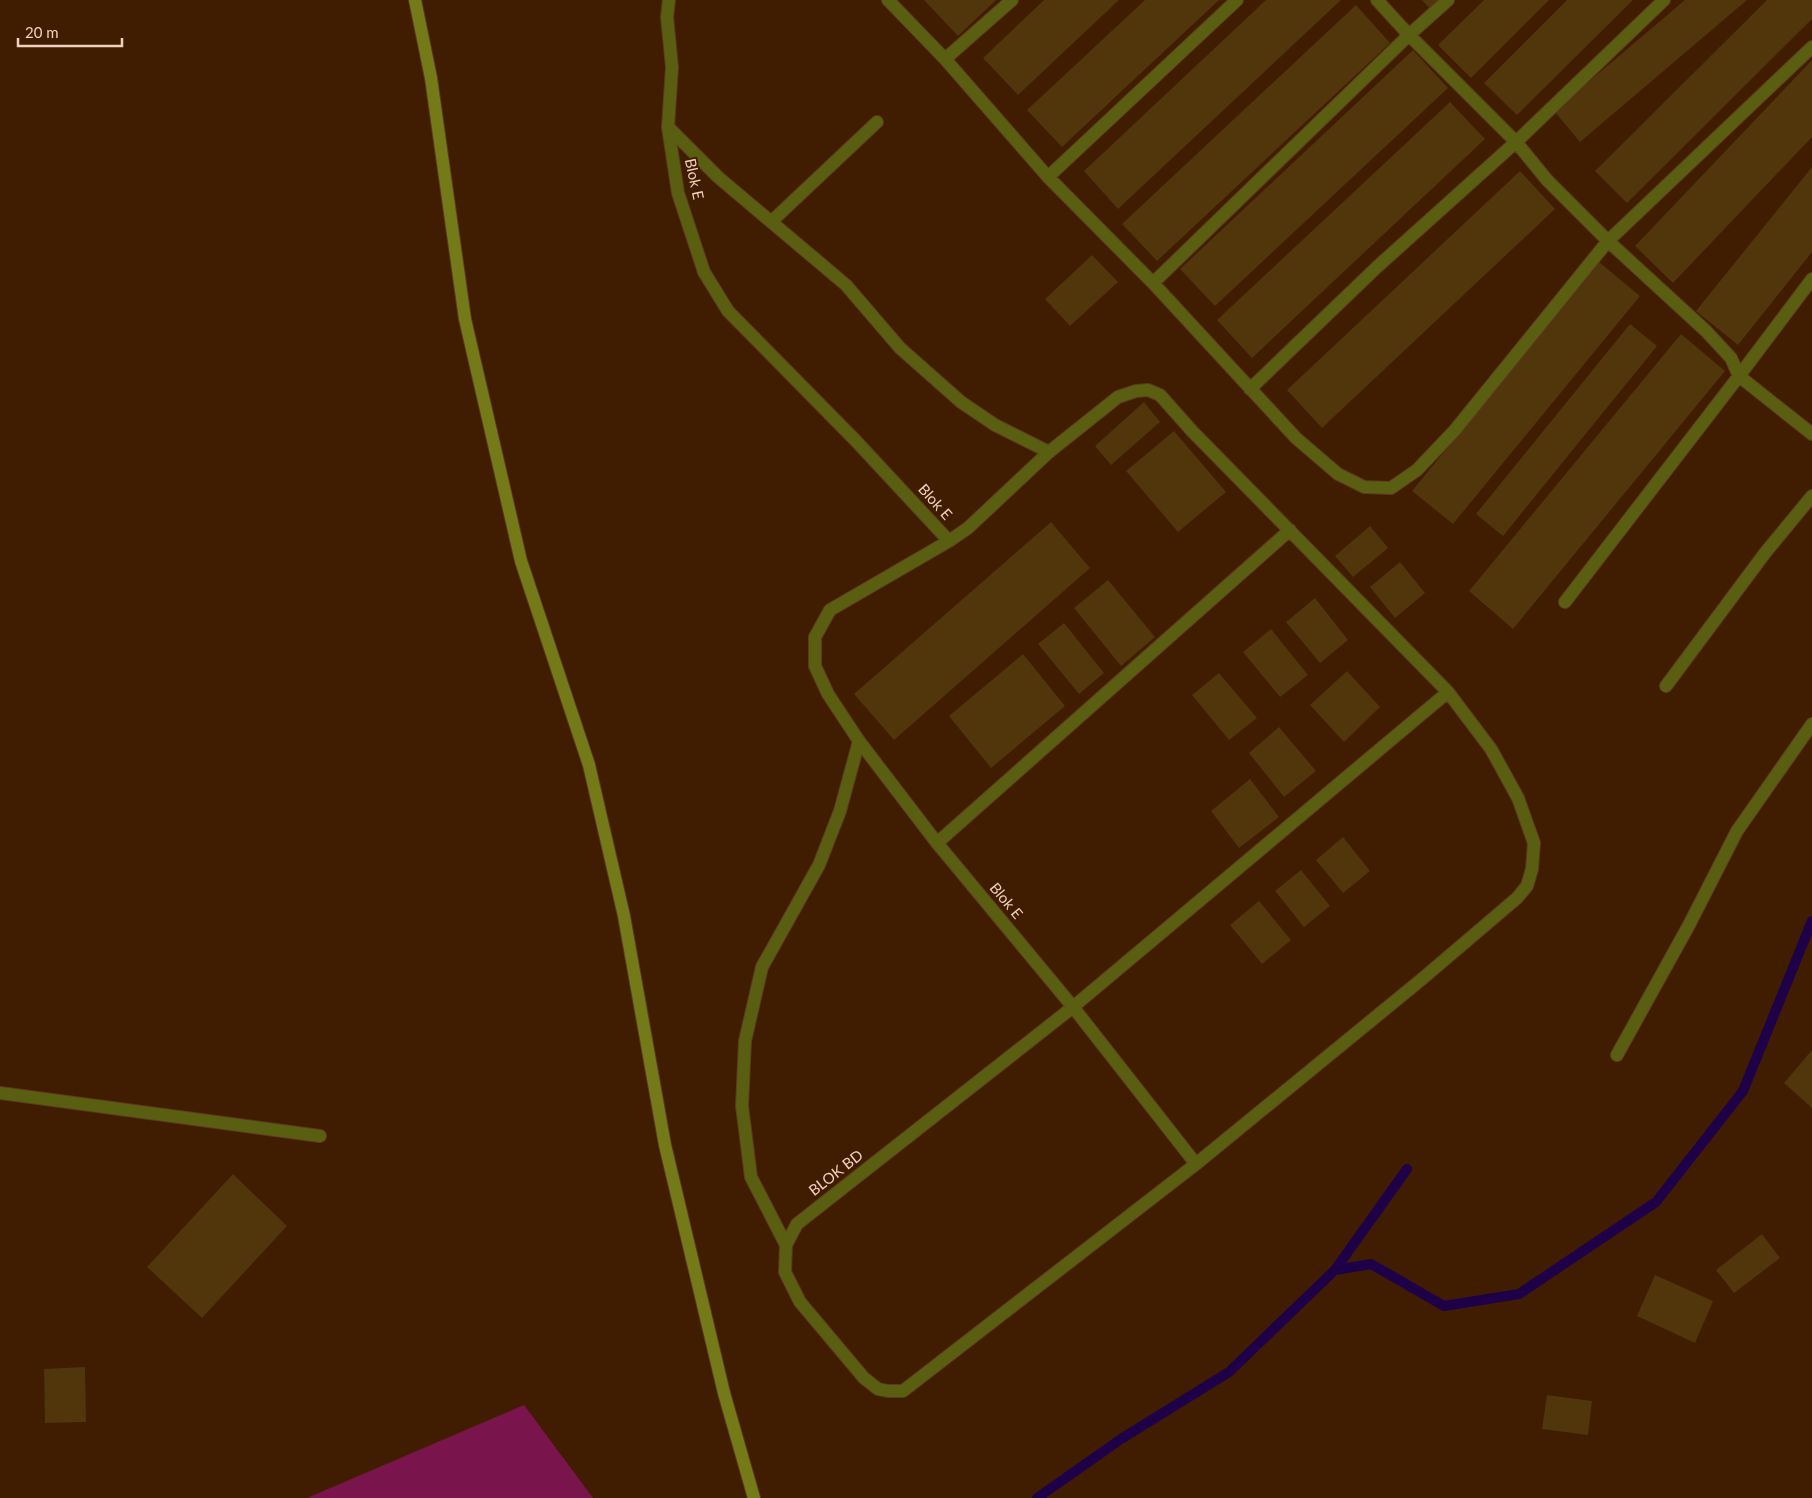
<svg xmlns="http://www.w3.org/2000/svg" width="1812" height="1498" font-family="Lato,sans-serif">
	<style>
		.green { fill: #79154c }
		.lines { fill: none; stroke-linecap: round; stroke-linejoin: round }
		.stream { stroke: #1e0049; stroke-width: 10 }
		.building { fill: #51350b }
		.lane-casing { stroke: #5c391f; stroke-width: 14 }
		.street-casing { stroke: #5c391f; stroke-width: 14 }
		.secondary-casing { stroke: #5c391f; stroke-width: 14 }
		.lane { stroke: #5a5e11; stroke-width: 12 }
		.street { stroke: #5a5e11; stroke-width: 12 }
		.secondary { stroke: #757a19; stroke-width: 12 }
		.labels { text-anchor: middle; stroke-width: 4; stroke-linejoin: round; paint-order: stroke }
		.street-label { font-size: 15px; fill: #f0d1bf; stroke: #401c01 }
	</style>
	<rect width="100%" height="100%" fill="#401c01"/>
	<!-- green -->
	<path class="green" d="M 524,1405 L 593,1498 L 307,1498 Z"/>
	<g class="lines">
		<!-- stream -->
		<path class="stream" d="M 1335,1270 L 1371,1264 L 1444,1306 L 1519,1294 L 1656,1202 L 1743,1091 L 1812,921
			M 1037,1498 L 1121,1439 L 1229,1372 L 1335,1270 L 1407,1169"/>
	</g>
	<!-- building -->
	<path class="building" d="M 924,0 L 996,0 L 958,36 Z
		M 1044,0 L 1119,0 L 1018,95 L 983,58 Z
		M 1145,0 L 1219,0 L 1062,147 L 1027,110 Z
		M 1266,0 L 1341,0 L 1118,209 L 1084,171 Z
		M 1422,0 L 1441,0 L 1431,10 Z
		M 1484,0 L 1549,0 L 1471,78 L 1438,45 Z
		M 1567,0 L 1633,0 L 1517,115 L 1484,83 Z
		M 1685,0 L 1747,0 L 1580,142 L 1554,111 Z
		M 1767,0 L 1812,0 L 1812,19 L 1627,203 L 1595,171 Z
		M 1356,5 L 1390,43 L 1157,261 L 1122,224 Z
		M 1413,50 L 1448,88 L 1215,306 L 1180,269 Z
		M 1812,60 L 1812,137 L 1673,283 L 1635,246 Z
		M 1450,102 L 1485,139 L 1252,358 L 1217,320 Z
		M 1812,167 L 1812,252 L 1738,345 L 1696,311 Z
		M 1520,171 L 1555,209 L 1322,428 L 1287,390 Z
		M 1092,255 L 1118,282 L 1070,326 L 1045,299 Z
		M 1599,262 L 1640,296 L 1453,524 L 1412,491 Z
		M 1630,324 L 1657,346 L 1503,536 L 1476,514 Z
		M 1681,334 L 1725,371 L 1513,629 L 1469,591 Z
		M 1144,402 L 1160,422 L 1111,465 L 1095,446 Z
		M 1174,431 L 1226,492 L 1178,532 L 1126,471 Z
		M 1051,522 L 1090,568 L 894,740 L 854,694 Z
		M 1370,526 L 1388,548 L 1353,577 L 1335,556 Z
		M 1400,562 L 1425,593 L 1395,618 L 1370,587 Z
		M 1108,580 L 1155,637 L 1121,666 L 1074,608 Z
		M 1315,598 L 1348,640 L 1320,663 L 1286,622 Z
		M 1064,623 L 1104,673 L 1079,694 L 1038,644 Z
		M 1271,629 L 1308,675 L 1280,697 L 1243,652 Z
		M 1023,654 L 1065,706 L 991,768 L 949,716 Z
		M 1347,671 L 1380,707 L 1344,742 L 1310,705 Z
		M 1219,673 L 1257,718 L 1229,740 L 1192,695 Z
		M 1279,727 L 1316,771 L 1284,797 L 1249,753 Z
		M 1250,779 L 1279,817 L 1239,848 L 1211,811 Z
		M 1343,837 L 1370,871 L 1343,893 L 1316,860 Z
		M 1301,870 L 1330,906 L 1304,927 L 1275,891 Z
		M 1259,901 L 1291,940 L 1262,964 L 1230,925 Z
		M 1812,1050 L 1812,1108 L 1784,1083 Z
		M 233,1174 L 287,1226 L 202,1318 L 147,1267 Z
		M 1762,1234 L 1780,1258 L 1734,1293 L 1716,1270 Z
		M 1655,1275 L 1713,1301 L 1695,1343 L 1637,1316 Z
		M 85,1367 L 86,1422 L 45,1423 L 44,1369 Z
		M 1547,1395 L 1592,1401 L 1588,1435 L 1542,1429 Z"/>
	<g class="lines">
		<!-- lane casing -->
		<g class="lane-casing">
			<path id="lane" d="M 668,127 L 718,177 L 846,285 L 900,348 L 961,402 L 995,425 L 1049,452
				M 772,221 L 877,122
				M 786,1245 L 751,1177 L 742,1106 L 745,1041 L 762,967 L 819,865 L 840,811 L 859,741"/>
		</g>
		<!-- street casing -->
		<g class="street-casing">
			<path id="street" d="M 669,0 L 667,17 L 672,67 L 668,127 L 678,193 L 704,272 L 728,311 L 856,441 L 949,541 L 830,610 L 815,637 L 815,666 L 828,694 L 859,741 L 937,843 L 1073,1007 L 1196,1164
				M 888,0 L 945,59 L 1048,177 L 1153,283 L 1296,438 L 1338,474 L 1364,487 L 1391,488 L 1417,470 L 1455,430 L 1608,241 L 1812,47
				M 1377,0 L 1409,35 L 1516,142 L 1547,180 L 1608,241 L 1706,331 L 1731,358 L 1739,376 L 1812,434
				M 945,59 L 1012,0
				M 1048,177 L 1237,0
				M 1153,283 L 1409,35 L 1448,0
				M 1250,389 L 1377,267 L 1516,142 L 1664,0
				M 949,541 L 968,528 L 1049,452 L 1118,397 L 1136,391 L 1148,390 L 1160,395 L 1192,431 L 1448,692 L 1491,749 L 1518,798 L 1534,843 L 1532,869 L 1527,886 L 1517,898 L 1422,979 L 1196,1164 L 903,1391 L 888,1391 L 878,1389 L 864,1378 L 800,1302 L 785,1272 L 786,1245 L 797,1224 L 1073,1007 L 1448,692
				M 1565,602 L 1739,376 L 1812,279
				M 1666,686 L 1765,553 L 1812,496
				M 937,843 L 1290,530
				M 1617,1055 L 1689,925 L 1737,831 L 1812,724
				M 0,1093 L 320,1136"/>
		</g>
		<!-- secondary casing -->
		<g class="secondary-casing">
			<path id="secondary" d="M 415,0 L 431,78 L 465,319 L 521,561 L 589,765 L 624,916 L 665,1145 L 724,1393 L 754,1498"/>
		</g>
		<!-- lane -->
		<use href="#lane" class="lane"/>
		<!-- street -->
		<use href="#street" class="street"/>
		<!-- secondary -->
		<use href="#secondary" class="secondary"/>
	</g>
	<g class="labels">
		<!-- street labels -->
		<g class="street-label">
			<text transform="translate(694 179) rotate(78)" y="5">Blok E</text>
			<text transform="translate(935 502) rotate(48)" y="5">Blok E</text>
			<text transform="translate(1006 901) rotate(50)" y="5">Blok E</text>
			<text transform="translate(836 1173) rotate(-38)" y="5">BLOK BD</text>
		</g>
	</g>
	<!-- scale -->
	<path d="M18 38v8h104v-8" fill="none" stroke="#f0d1bf" stroke-width="2.5"/>
	<text x="25" y="38" font-size="15" fill="#f0d1bf" stroke="#401c01" stroke-width="4" paint-order="stroke">20 m</text>
</svg>
